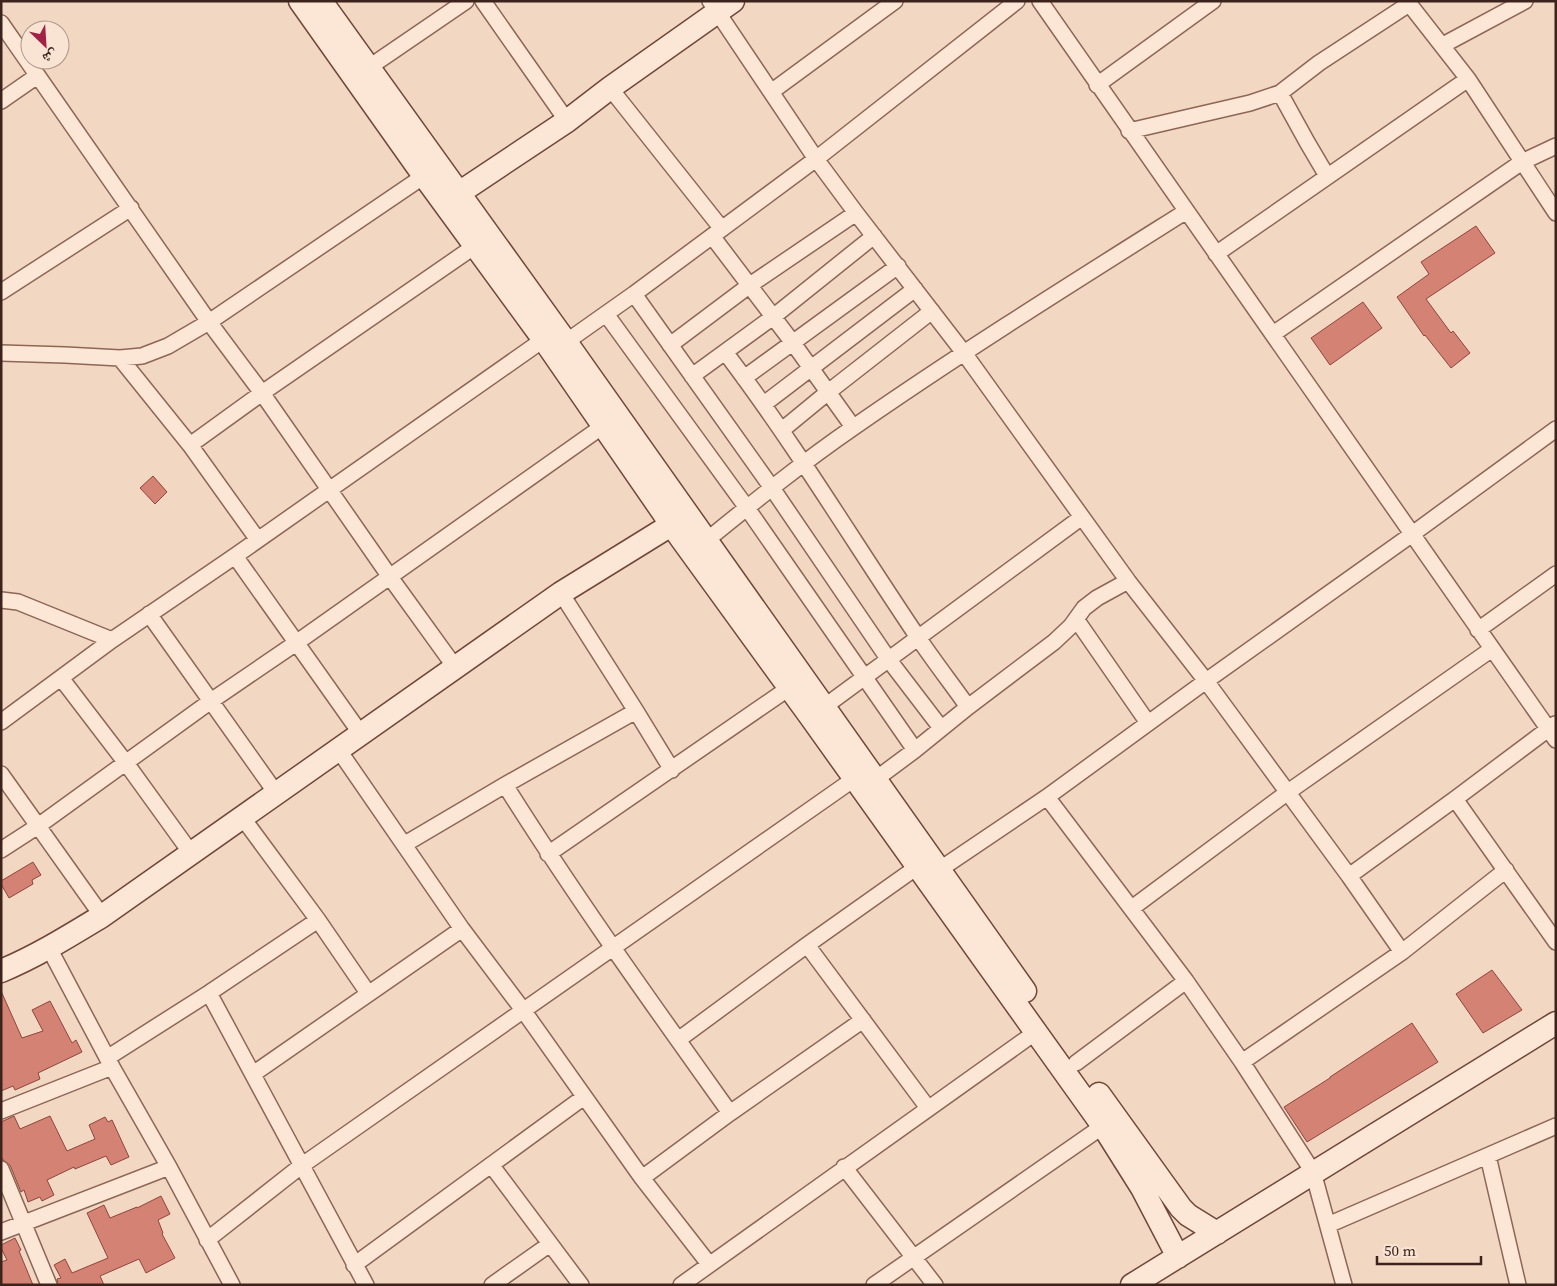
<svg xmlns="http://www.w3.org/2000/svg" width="1557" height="1286" font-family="'Source Serif 4','Noto Naskh Arabic',serif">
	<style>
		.building { fill: #d48274; stroke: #90453b }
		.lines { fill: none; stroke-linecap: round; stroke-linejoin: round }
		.street-casing { stroke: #8e6657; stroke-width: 18 }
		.secondary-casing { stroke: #70473a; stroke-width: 25 }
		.street { stroke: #fce7d6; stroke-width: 15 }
		.secondary { stroke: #fce7d6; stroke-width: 22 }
	</style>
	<rect width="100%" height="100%" fill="#f2d7c2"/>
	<!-- building -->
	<path class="building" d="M 1476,226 L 1495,253 L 1426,299 L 1451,333 L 1453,331 L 1470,353 L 1451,368 L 1425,335 L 1424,336 L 1397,297 L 1429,274 L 1421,262 Z
		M 1363,302 L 1382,328 L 1330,365 L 1311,338 Z
		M 153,476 L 167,492 L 155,504 L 140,488 Z
		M 33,862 L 41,875 L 32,880 L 33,884 L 9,898 L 1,884 L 1,881 Z
		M 1492,970 L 1522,1010 L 1483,1033 L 1456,994 Z
		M 1,991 L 22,1038 L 43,1031 L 32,1010 L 50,1001 L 72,1043 L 76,1040 L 82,1052 L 38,1073 L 40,1079 L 15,1090 L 13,1086 L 1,1091 Z
		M 1412,1023 L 1438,1062 L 1307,1142 L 1284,1107 L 1330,1078 L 1330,1077 Z
		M 14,1116 L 20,1129 L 50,1116 L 67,1151 L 95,1139 L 89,1125 L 105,1117 L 108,1122 L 112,1120 L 129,1157 L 111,1165 L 106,1156 L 75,1169 L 74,1167 L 47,1180 L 54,1195 L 42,1201 L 40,1197 L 28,1202 L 24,1190 L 21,1192 L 10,1165 L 3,1160 L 1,1156 L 1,1122 Z
		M 161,1196 L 170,1214 L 158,1220 L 163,1233 L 162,1234 L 175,1258 L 146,1273 L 139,1259 L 100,1276 L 104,1285 L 58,1285 L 57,1279 L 61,1278 L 54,1265 L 65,1259 L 72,1273 L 108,1258 L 87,1213 L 104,1205 L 110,1218 L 137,1207 L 137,1208 Z
		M 15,1238 L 21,1250 L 19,1251 L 33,1285 L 1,1285 L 1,1262 L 7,1260 L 1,1248 L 1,1245 Z"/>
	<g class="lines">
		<!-- street casing -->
		<g class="street-casing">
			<path id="street" d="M 483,1 L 567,121
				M 710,1 L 816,159 L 856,213 L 964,353 L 1128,581 L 1206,681 L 1349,876 L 1402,952
				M 1040,1 L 1556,740
				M 1407,1 L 1468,79 L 1556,213
				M 1,23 L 209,322 L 262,393 L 390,577 L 455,667
				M 1443,45 L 1525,1
				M 368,68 L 466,1
				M 1097,85 L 1213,1
				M 610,88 L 722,229
				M 771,92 L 895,1
				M 1280,93 L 1307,142 L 1327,176
				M 1,101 L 37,76
				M 1129,131 L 1250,103 L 1280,93 L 1319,63 L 1409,4
				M 712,236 L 793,343 L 853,427
				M 1216,254 L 1468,79
				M 1,292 L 131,208
				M 634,294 L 772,488 L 889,660 L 941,728
				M 606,314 L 747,508 L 915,750
				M 1273,334 L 1522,162 L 1556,146
				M 566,342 L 634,294 L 816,159 L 1017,1
				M 670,345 L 750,285 L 856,213
				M 725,352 C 794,443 853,541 917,636 C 933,660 951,683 968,707
				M 1,353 L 65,355 L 120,358 L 142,356 L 168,346 L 209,322 L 424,176
				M 120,358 L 190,445 L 258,540
				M 692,376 L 773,317 L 874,236
				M 744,378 L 898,266
				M 764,404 L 915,289
				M 782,430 L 827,393 L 932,311
				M 190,445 L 262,393 L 475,246
				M 707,540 C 755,501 803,462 854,427 C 962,352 1074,282 1185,212
				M 235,556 L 361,734
				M 561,593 L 636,711 L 672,770
				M 1,600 L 18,602 L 112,640
				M 149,614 L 276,793
				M 1076,619 L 1148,723
				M 1478,630 L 1556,574
				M 61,678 L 126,763 L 191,853
				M 824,707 L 1082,517
				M 1,722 L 112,640 L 235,556 L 550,335
				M 338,749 L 462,929 L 523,1010 L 642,1178 L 709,1264
				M 1,774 L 102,916
				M 876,779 L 915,750 L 968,707 L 1054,642 L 1071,626 L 1084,608 L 1097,598 L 1128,581
				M 505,785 C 576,898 653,1005 730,1113
				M 1047,797 L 1186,981 L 1242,1062 L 1313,1172 L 1344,1285
				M 1455,799 L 1556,942
				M 242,817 L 318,920 L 368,993
				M 405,844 L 505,785 L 636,711
				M 1,850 L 38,826 L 211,701 L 296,643 L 603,426
				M 548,854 L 789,688
				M 933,874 L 1047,797 L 1206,681 L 1411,535 L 1556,429
				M 1349,876 L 1455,799 L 1555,724
				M 1132,908 L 1288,792 L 1492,649
				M 807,945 L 928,1108
				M 49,948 L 112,1067 L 169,1167 L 232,1285
				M 209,993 L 366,1285
				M 678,1040 L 807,945 L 917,867
				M 107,1058 L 209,993 L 318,920
				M 1242,1062 L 1402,952 L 1506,870
				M 1076,1063 L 1186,981
				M 253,1074 L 462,929
				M 1,1111 L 112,1067
				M 1488,1156 L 1518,1285
				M 492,1166 L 581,1285
				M 844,1167 L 935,1285
				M 1,1169 L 49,1285
				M 642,1178 L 730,1113 L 863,1020
				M 1328,1225 L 1556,1126
				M 1,1232 L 169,1167
				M 207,1240 L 301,1166 L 854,779
				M 354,1265 L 584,1097
				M 492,1285 L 550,1244
				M 681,1285 L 1036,1032
				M 874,1285 L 1103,1126"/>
		</g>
		<!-- secondary casing -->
		<g class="secondary-casing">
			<path id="secondary" d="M 300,1 L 424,176 L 544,340 L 680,537 L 810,716 L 1103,1126 L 1142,1188 L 1178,1257
				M 321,1 L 566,342 L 1025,991
				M 447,201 L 567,121 L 610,88 L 733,1
				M 1,971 C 37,956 69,936 102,916 L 561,593 L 671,525
				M 1099,1094 L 1181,1208 L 1188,1215 L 1217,1233
				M 1132,1285 L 1556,1023"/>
		</g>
		<!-- street -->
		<use href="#street" class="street"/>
		<!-- secondary -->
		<use href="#secondary" class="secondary"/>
	</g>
	<!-- border -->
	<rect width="1557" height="1286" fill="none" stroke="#3c241d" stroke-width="5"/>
	<!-- north arrow -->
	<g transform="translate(45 45) rotate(155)"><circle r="24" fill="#f9e3d3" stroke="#ad978a"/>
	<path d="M0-4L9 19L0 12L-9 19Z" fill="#a32145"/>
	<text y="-8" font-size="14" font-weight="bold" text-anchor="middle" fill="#3c241d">ش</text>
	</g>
	<!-- scale -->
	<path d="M1377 1256v8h104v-8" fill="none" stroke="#3c241d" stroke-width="2.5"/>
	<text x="1384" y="1256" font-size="15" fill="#3c241d" stroke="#f9e3d3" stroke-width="4" paint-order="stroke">50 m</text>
</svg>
